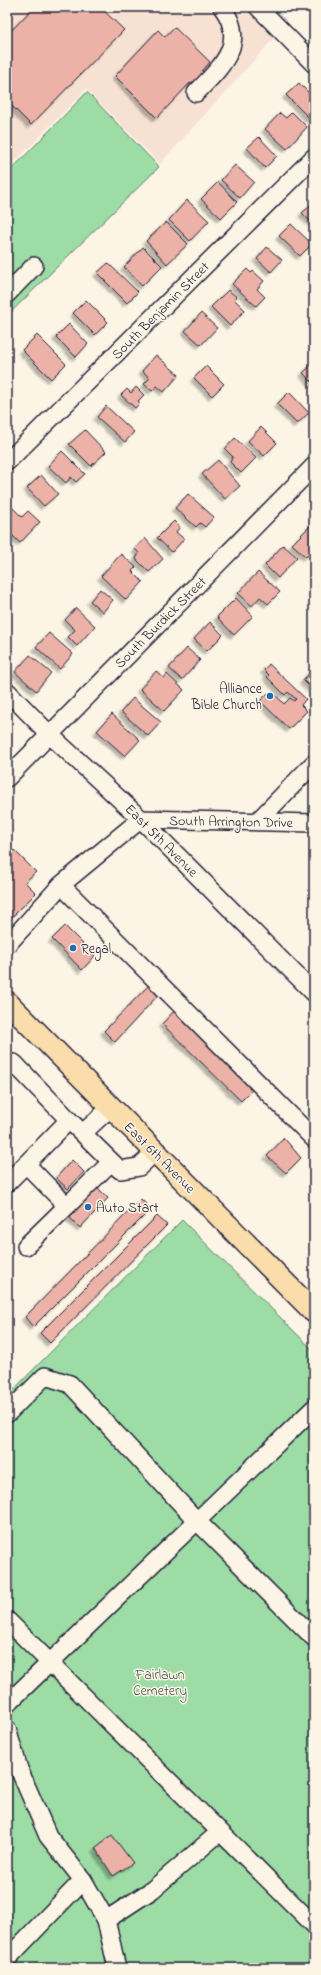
<svg xmlns="http://www.w3.org/2000/svg" width="321" height="1975" font-family="'Indie Flower',sans-serif">
	<style>
		.built { fill: #f7e1d2 }
		.green { fill: #9ddca5; stroke: #607f70 }
		.building { fill: #ecb2a7; stroke: #22223b; filter: url(#shadow) }
		.lines { fill: none; stroke-linecap: round; stroke-linejoin: round }
		.minor-casing { stroke: #22223b; stroke-width: 20 }
		.major-casing { stroke: #22223b; stroke-width: 24 }
		.minor { stroke: #fcf5e5; stroke-width: 17 }
		.major { stroke: #faddab; stroke-width: 21 }
		.poi-dot { fill: #1f6fb2; stroke: #fcf5e5; stroke-width: 1.5 }
		.labels { text-anchor: middle; stroke-width: 3; stroke-linejoin: round; paint-order: stroke }
		.street-label { font-size: 14px; fill: #22223b; stroke: #fcf5e5 }
		.poi-label { font-size: 14px; fill: #22223b; stroke: #fcf5e5; text-anchor: start }
		.park-label { font-size: 14px; fill: #475a5b; stroke: #fcf5e5 }
	</style>
	<defs>
		<filter id="shadow"><feDropShadow dx="-3.5" dy="3.5" stdDeviation="1" flood-color="#0004"/></filter>
	</defs>
	<rect width="100%" height="100%" fill="#fcf5e5"/>
	<filter id="ink" filterUnits="userSpaceOnUse"><feTurbulence type="fractalNoise" baseFrequency=".025" numOctaves="2"/><feDisplacementMap in="SourceGraphic" scale="8" xChannelSelector="R" yChannelSelector="G"/><feConvolveMatrix kernelMatrix="1 2 1 2 8 2 1 2 1" color-interpolation-filters="sRGB"/></filter>
	<g filter="url(#ink)">
		<!-- built -->
		<path class="built" d="M 7,7 L 245,7 L 275,37 L 160,164 L 86,89 L 7,170 Z"/>
		<!-- green -->
		<path class="green" d="M 87,92 L 159,167 L 7,316 L 7,174 Z
			M 182,1220 L 314,1351 L 314,1968 L 7,1968 L 7,1396 Z"/>
		<!-- building -->
		<path class="building" d="M 34,7 L 100,7 L 124,30 L 31,125 L 7,101 L 7,35 Z
			M 174,27 L 210,62 L 202,71 L 205,74 L 194,87 L 190,83 L 157,118 L 115,76 L 158,30 L 165,37 Z
			M 299,83 L 314,98 L 314,117 L 311,120 L 286,95 Z
			M 292,112 L 307,127 L 287,149 L 265,129 L 280,113 L 286,118 Z
			M 259,137 L 277,156 L 265,168 L 247,148 Z
			M 235,165 L 254,182 L 240,198 L 221,180 Z
			M 218,182 L 237,202 L 221,218 L 201,199 Z
			M 187,200 L 209,221 L 190,241 L 169,220 Z
			M 314,202 L 314,225 L 302,213 Z
			M 166,222 L 188,244 L 167,264 L 146,241 Z
			M 291,224 L 312,244 L 300,256 L 279,236 Z
			M 143,247 L 162,266 L 142,286 L 124,267 Z
			M 267,247 L 282,260 L 271,272 L 257,259 Z
			M 108,263 L 138,292 L 127,303 L 97,273 Z
			M 247,269 L 251,273 L 253,271 L 264,281 L 257,289 L 265,297 L 256,306 L 232,284 Z
			M 228,290 L 237,297 L 234,299 L 245,310 L 230,326 L 211,307 Z
			M 86,300 L 108,322 L 95,335 L 73,313 Z
			M 201,313 L 217,328 L 201,345 L 185,331 Z
			M 69,324 L 88,344 L 76,357 L 56,337 Z
			M 37,335 L 66,364 L 51,379 L 22,350 Z
			M 156,355 L 179,375 L 164,392 L 157,386 L 152,391 L 144,384 L 150,378 L 142,371 Z
			M 314,362 L 314,384 L 303,373 Z
			M 206,366 L 224,384 L 212,396 L 194,378 Z
			M 136,387 L 144,395 L 138,401 L 140,403 L 135,408 L 121,395 L 127,389 L 131,393 Z
			M 289,392 L 309,413 L 297,424 L 277,404 Z
			M 106,406 L 134,432 L 125,442 L 97,417 Z
			M 261,427 L 277,443 L 264,456 L 248,441 Z
			M 85,430 L 106,452 L 91,466 L 69,444 Z
			M 235,438 L 256,458 L 241,473 L 230,462 L 233,457 L 225,449 Z
			M 62,451 L 85,474 L 76,482 L 71,477 L 66,483 L 48,466 Z
			M 218,460 L 240,486 L 225,499 L 202,474 Z
			M 41,475 L 58,494 L 44,506 L 27,488 Z
			M 188,494 L 214,517 L 205,527 L 200,523 L 196,527 L 175,508 Z
			M 9,504 L 22,517 L 28,511 L 40,522 L 20,543 L 7,530 L 7,506 Z
			M 174,521 L 180,527 L 176,532 L 184,539 L 172,552 L 157,538 Z
			M 310,526 L 314,529 L 314,549 L 306,557 L 292,544 Z
			M 145,538 L 163,559 L 149,572 L 136,559 L 139,553 L 135,549 Z
			M 283,545 L 297,557 L 278,578 L 265,565 Z
			M 121,554 L 136,567 L 132,571 L 143,582 L 126,600 L 101,576 Z
			M 258,572 L 280,592 L 268,604 L 260,597 L 252,606 L 238,593 Z
			M 100,589 L 113,600 L 103,612 L 90,601 Z
			M 236,598 L 253,616 L 234,635 L 217,617 Z
			M 76,608 L 95,626 L 77,646 L 68,637 L 75,630 L 65,620 Z
			M 210,622 L 223,635 L 207,651 L 194,639 Z
			M 49,633 L 73,654 L 60,669 L 36,647 Z
			M 187,648 L 200,660 L 182,680 L 169,668 Z
			M 30,655 L 51,673 L 36,691 L 15,672 Z
			M 269,664 L 306,699 L 301,705 L 307,711 L 289,729 L 260,701 L 268,693 L 270,695 L 273,692 L 284,704 L 290,698 L 294,701 L 296,699 L 288,692 L 285,695 L 267,677 L 269,675 L 264,670 Z
			M 314,668 L 314,691 L 303,680 Z
			M 156,671 L 164,678 L 167,674 L 184,690 L 164,711 L 140,689 Z
			M 133,698 L 161,722 L 148,736 L 121,712 Z
			M 112,714 L 140,740 L 125,756 L 97,731 Z
			M 14,850 L 36,872 L 25,882 L 36,893 L 7,922 L 7,857 Z
			M 65,926 L 95,956 L 82,970 L 52,939 Z
			M 150,984 L 159,994 L 115,1042 L 104,1031 Z
			M 175,1010 L 252,1090 L 241,1101 L 162,1024 Z
			M 284,1138 L 301,1158 L 286,1173 L 267,1156 Z
			M 72,1160 L 84,1172 L 68,1189 L 56,1178 Z
			M 97,1187 L 108,1198 L 80,1228 L 69,1217 Z
			M 141,1199 L 151,1209 L 33,1327 L 25,1317 Z
			M 157,1216 L 167,1225 L 50,1343 L 40,1333 Z
			M 112,1835 L 133,1863 L 113,1876 L 95,1848 Z"/>
		<g class="lines">
			<!-- minor casing -->
			<g class="minor-casing">
				<path id="minor" d="M 258,7 L 314,64
					M 196,93 C 220,68 249,43 222,7
					M 7,294 L 34,266
					M 7,462 L 314,157
					M 7,691 L 49,734 L 141,819 L 314,993
					M 7,778 L 314,466
					M 257,822 L 314,763
					M 61,885 L 314,1139
					M 7,945 L 61,885 L 141,819 L 314,823
					M 7,1070 L 14,1063 L 69,1120
					M 83,1133 L 111,1107
					M 111,1162 L 67,1206 L 26,1164 L 69,1120 L 120,1170 L 139,1167 L 155,1152
					M 7,1183 L 26,1164
					M 26,1246 L 67,1206
					M 7,1414 L 45,1376 L 70,1384 L 197,1521 L 314,1638
					M 7,1620 L 314,1925
					M 7,1704 L 314,1408
					M 7,1729 L 19,1769 L 48,1836 L 83,1880 L 106,1920 L 117,1968
					M 106,1920 L 152,1890 L 220,1832
					M 7,1959 L 83,1880"/>
			</g>
			<!-- major casing -->
			<g class="major-casing">
				<path id="major" d="M 7,1002 L 314,1312"/>
			</g>
			<!-- minor -->
			<use href="#minor" class="minor"/>
			<!-- major -->
			<use href="#major" class="major"/>
		</g>
	</g>
	<!-- markers -->
	<g class="poi-dot">
		<circle cx="270" cy="696" r="4"/>
		<circle cx="73" cy="948" r="4"/>
		<circle cx="88" cy="1207" r="4"/>
	</g>
	<g class="labels">
		<!-- street labels -->
		<g class="street-label">
			<text transform="translate(160 310) rotate(-45)" y="5">South Benjamin Street</text>
			<text transform="translate(160 622) rotate(-45)" y="5">South Burdick Street</text>
			<text transform="translate(231 821) rotate(1)" y="5">South Arrington Drive</text>
			<text transform="translate(162 840) rotate(45)" y="5">East 5th Avenue</text>
			<text transform="translate(160 1157) rotate(45)" y="5">East 6th Avenue</text>
		</g>
		<!-- poi labels -->
		<g class="poi-label">
			<text x="262" y="693" text-anchor="end">Alliance<tspan x="262" dy="16">Bible Church</tspan></text>
			<text x="81" y="953">Regal</text>
			<text x="96" y="1212">Auto Start</text>
		</g>
		<!-- park labels -->
		<g class="park-label">
			<text x="160" y="1679">Fairlawn<tspan x="160" dy="16">Cemetery</tspan></text>
		</g>
	</g>
	<!-- margin -->
	<rect width="321" height="1975" fill="none" stroke="#fcf5e5" stroke-width="24"/>
	<rect x="12" y="12" width="297" height="1951" fill="none" stroke="#22223b" stroke-width="1.5" filter="url(#ink)"/>
</svg>
